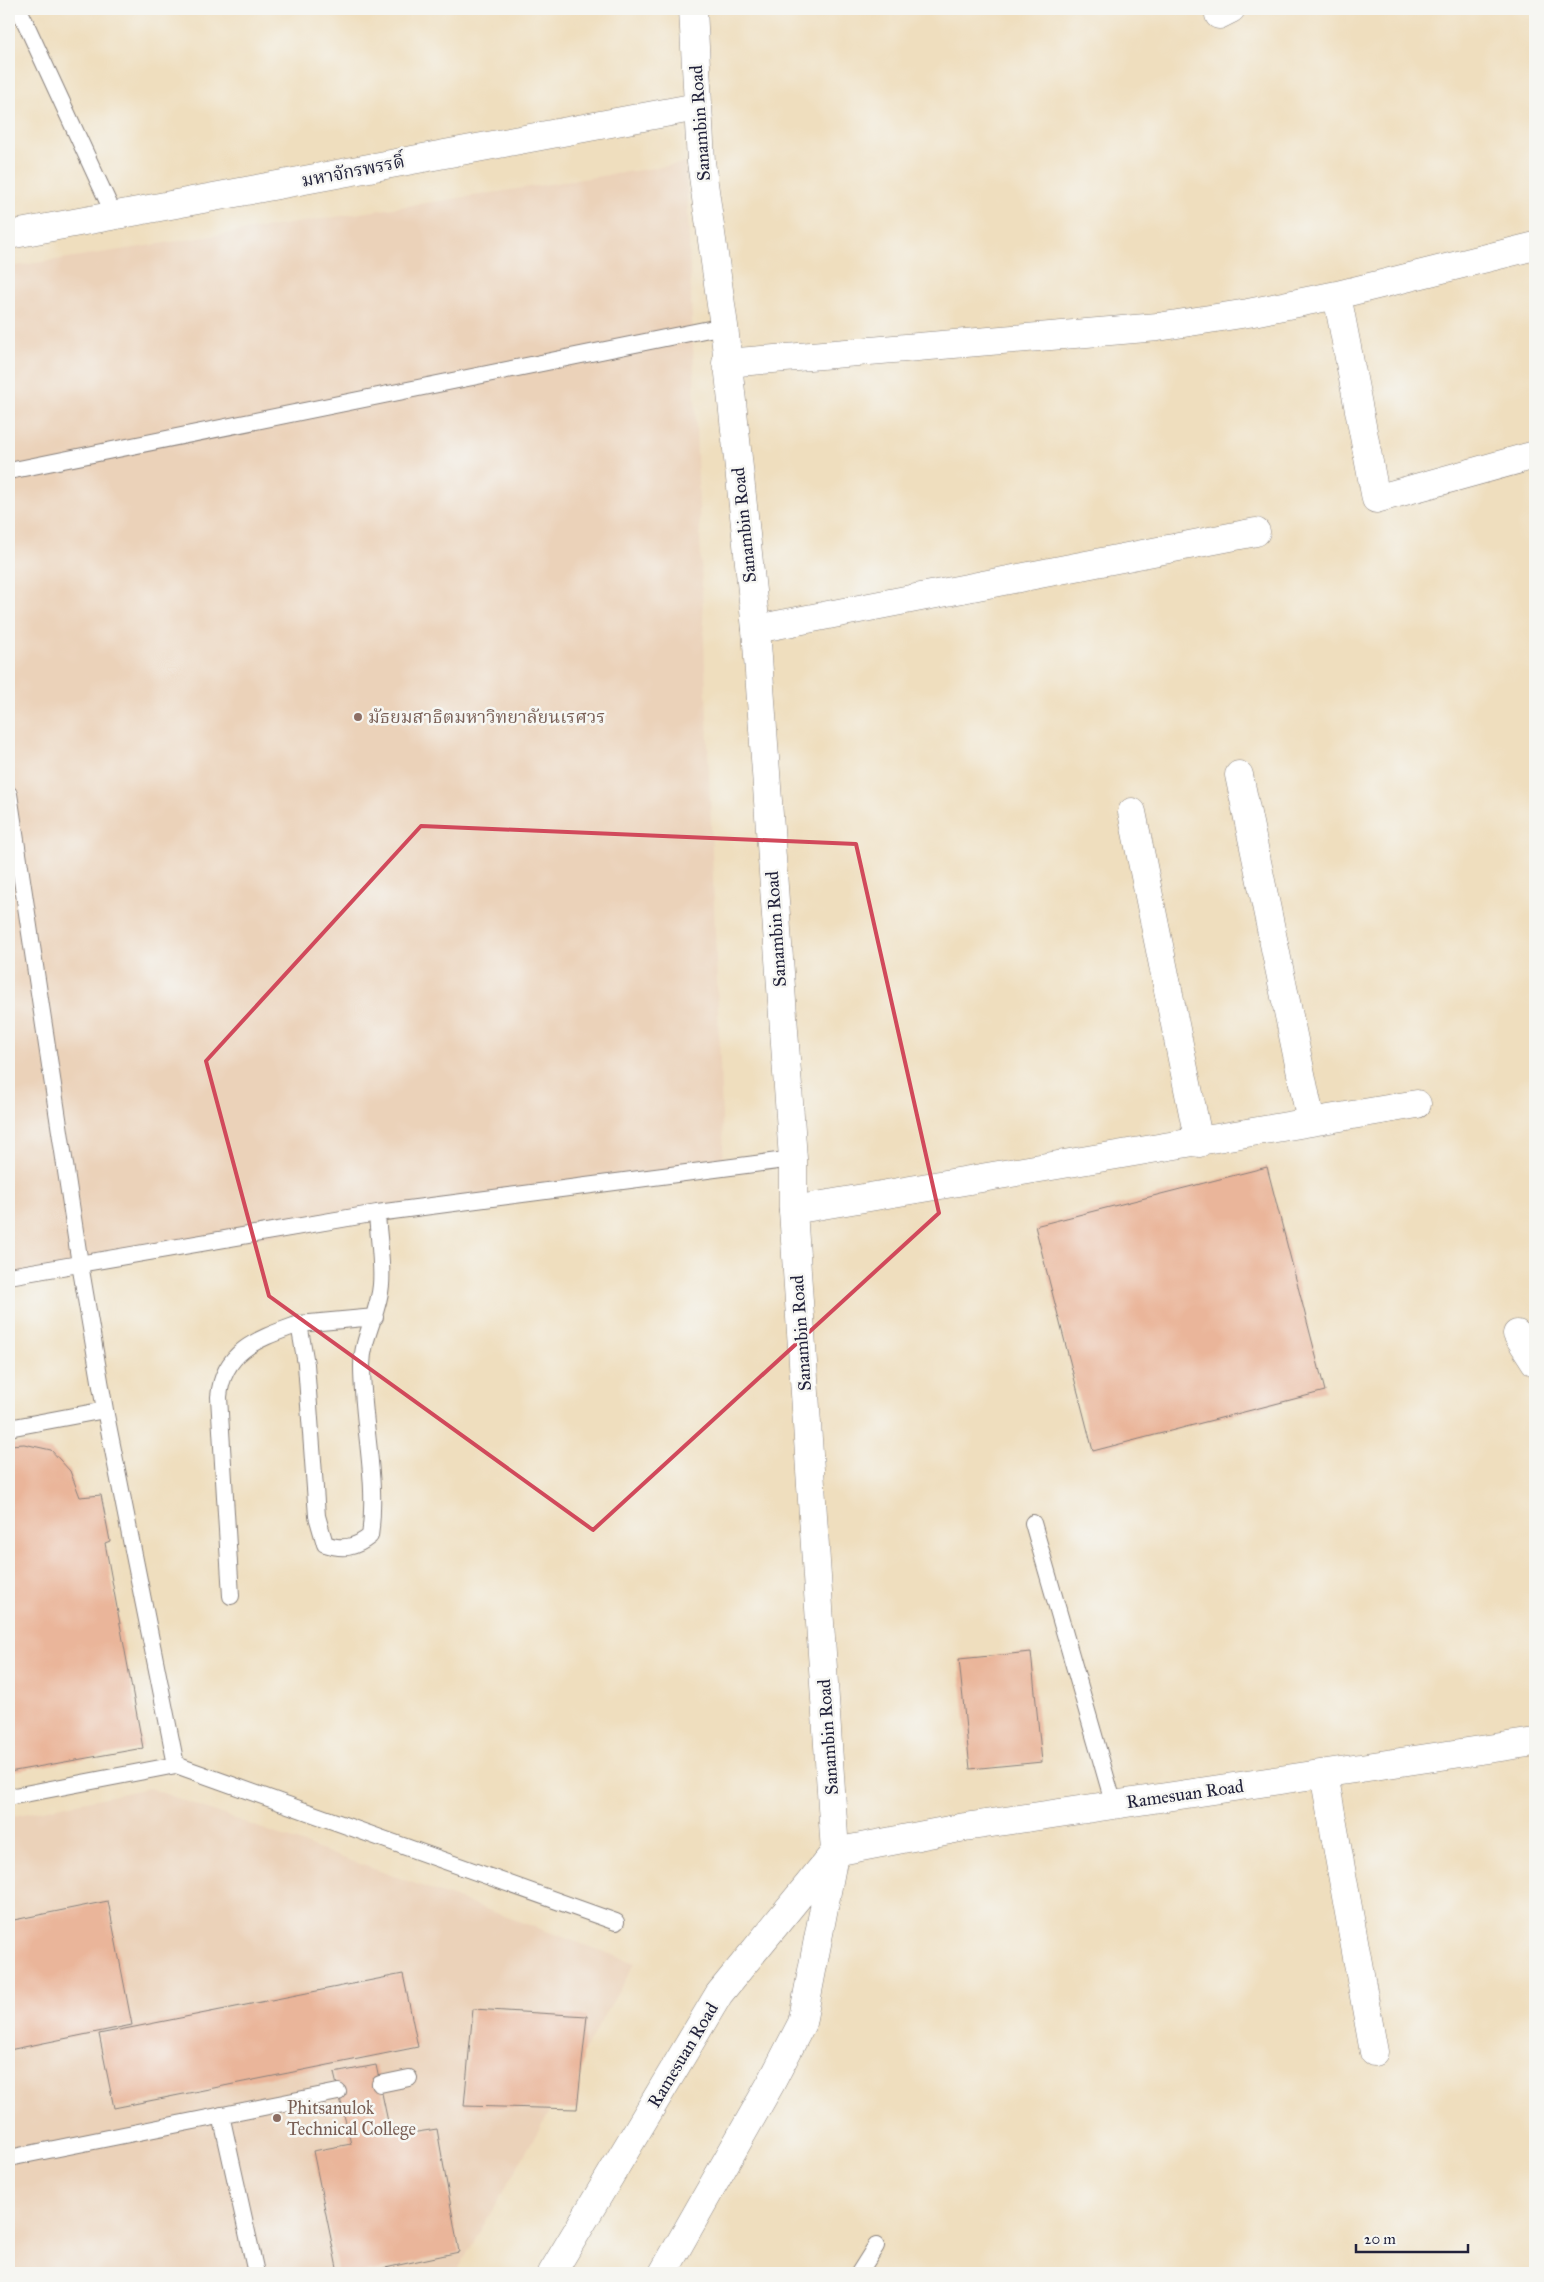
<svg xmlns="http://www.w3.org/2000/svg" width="1544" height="2282" font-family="'IM FELL Great Primer','Noto Serif Thai',serif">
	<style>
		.built { fill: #ebd2b9 }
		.building { fill: #eab59a }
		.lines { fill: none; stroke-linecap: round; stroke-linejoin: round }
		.service-casing { stroke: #88807c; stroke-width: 18 }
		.minor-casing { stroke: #88807c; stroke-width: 29 }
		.tertiary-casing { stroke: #88807c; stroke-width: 29 }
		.secondary-casing { stroke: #88807c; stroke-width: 29 }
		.service { stroke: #fff; stroke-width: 16 }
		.minor { stroke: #fff; stroke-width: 28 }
		.tertiary { stroke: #fff; stroke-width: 28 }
		.secondary { stroke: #fff; stroke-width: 28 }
		.marked { fill: none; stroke: #d1495b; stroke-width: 4; stroke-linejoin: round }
		.education-dot { fill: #8d6e63; stroke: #f6f6f2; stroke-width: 2 }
		.labels { text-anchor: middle; stroke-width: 5; stroke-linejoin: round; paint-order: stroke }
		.street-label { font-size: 18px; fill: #22223b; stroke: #f6f6f2 }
		.education-label { font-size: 18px; fill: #785e54; stroke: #f6f6f2; text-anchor: start }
	</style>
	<rect width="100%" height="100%" fill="#f6f6f2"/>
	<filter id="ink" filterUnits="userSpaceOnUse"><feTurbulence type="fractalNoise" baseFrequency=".02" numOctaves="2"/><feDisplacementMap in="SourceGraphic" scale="10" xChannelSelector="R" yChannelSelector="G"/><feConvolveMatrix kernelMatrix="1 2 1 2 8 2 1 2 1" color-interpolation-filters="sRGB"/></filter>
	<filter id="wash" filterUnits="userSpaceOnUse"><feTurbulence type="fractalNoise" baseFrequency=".0096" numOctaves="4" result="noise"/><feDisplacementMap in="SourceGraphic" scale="20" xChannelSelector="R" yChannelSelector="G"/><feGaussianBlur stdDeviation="1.12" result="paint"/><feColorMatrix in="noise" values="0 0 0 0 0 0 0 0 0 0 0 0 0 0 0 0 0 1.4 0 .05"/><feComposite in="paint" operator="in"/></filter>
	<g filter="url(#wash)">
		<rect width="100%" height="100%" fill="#efdebe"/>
		<!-- built -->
		<path class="built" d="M 686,163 L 724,1168 L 9,1276 L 9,267 Z
			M 149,1788 L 635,1963 L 456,2273 L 9,2273 L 9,1817 Z"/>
		<g id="blocks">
			<!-- building -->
			<path class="building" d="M 1267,1167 L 1325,1391 L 1093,1451 L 1035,1226 Z
				M 24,1444 L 51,1450 L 70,1471 L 80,1497 L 101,1495 L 110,1541 L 105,1543 L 143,1748 L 9,1772 L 9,1445 Z
				M 1031,1652 L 1042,1762 L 970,1769 L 959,1659 Z
				M 108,1901 L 132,2025 L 9,2050 L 9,1921 Z
				M 403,1974 L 418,2047 L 114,2108 L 99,2034 Z
				M 473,2009 L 587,2016 L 577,2109 L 464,2106 Z
				M 376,2065 L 391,2136 L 437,2129 L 459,2252 L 362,2273 L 338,2273 L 313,2151 L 351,2144 L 334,2073 Z"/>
		</g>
	</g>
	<g filter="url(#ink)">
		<use href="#blocks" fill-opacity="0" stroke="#88807c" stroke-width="1"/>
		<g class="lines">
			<!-- service casing -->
			<g class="service-casing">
				<path id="service" d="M 19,9 L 114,215
					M 9,471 L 724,326
					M 9,794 L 80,1264 L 105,1410 L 176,1765
					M 9,1276 L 377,1213 L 793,1159
					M 375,1317 L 299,1324 L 306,1364 L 317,1516 L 325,1544 C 343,1550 355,1548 370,1536 C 378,1479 362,1423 362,1366 C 362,1337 379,1313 381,1285 C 383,1262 378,1236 377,1213
					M 9,1428 L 105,1410
					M 1033,1523 L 1114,1805
					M 231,1596 L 219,1397 C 223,1349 261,1338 299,1324
					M 9,1797 L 176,1765 L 616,1922
					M 380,2084 L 409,2078
					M 221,2115 L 256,2273
					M 9,2158 L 338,2092
					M 859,2273 L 876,2246"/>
			</g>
			<!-- minor casing -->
			<g class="minor-casing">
				<path id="minor" d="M 1219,15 L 1231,9
					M 9,235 L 697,107
					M 1337,295 L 1376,499 L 1535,455
					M 726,363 L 1158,327 L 1248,313 L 1337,295 L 1535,246
					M 756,629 L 1256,532
					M 1239,775 L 1311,1122
					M 1132,812 L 1199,1143
					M 793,1210 L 1417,1104
					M 1517,1334 L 1535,1362
					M 1324,1774 L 1374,2052"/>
			</g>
			<!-- tertiary casing -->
			<g class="tertiary-casing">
				<path id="tertiary" d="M 693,9 L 701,162 L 724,326 L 756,629 L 793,1159 L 793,1210 L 835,1852"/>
			</g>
			<!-- secondary casing -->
			<g class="secondary-casing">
				<path id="secondary" d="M 552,2273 L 719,1994 L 835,1852 L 965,1827 L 1535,1742
					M 663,2273 L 771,2083 L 802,2023 L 834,1855"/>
			</g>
			<!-- service -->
			<use href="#service" class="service"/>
			<!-- minor -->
			<use href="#minor" class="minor"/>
			<!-- tertiary -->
			<use href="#tertiary" class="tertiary"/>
			<!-- secondary -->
			<use href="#secondary" class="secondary"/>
		</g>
	</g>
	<!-- marked area -->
	<path class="marked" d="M 421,826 L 856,844 L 939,1213 L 593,1530 L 269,1296 L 206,1061 Z"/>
	<!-- markers -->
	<g class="education-dot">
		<circle cx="358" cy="717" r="5"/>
		<circle cx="277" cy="2118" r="5"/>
	</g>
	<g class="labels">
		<!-- street labels -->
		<g class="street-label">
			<text transform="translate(700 123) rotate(-94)" y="6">Sanambin Road</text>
			<text transform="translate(353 171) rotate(-11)" y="6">มหาจักรพรรดิ์</text>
			<text transform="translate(744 525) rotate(-96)" y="6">Sanambin Road</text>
			<text transform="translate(776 929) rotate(-94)" y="6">Sanambin Road</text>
			<text transform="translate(801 1333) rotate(-94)" y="6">Sanambin Road</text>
			<text transform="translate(828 1737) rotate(-94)" y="6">Sanambin Road</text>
			<text transform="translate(1185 1794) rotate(-8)" y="6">Ramesuan Road</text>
			<text transform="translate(683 2055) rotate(-59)" y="6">Ramesuan Road</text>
		</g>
		<!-- education labels -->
		<g class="education-label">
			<text x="368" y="723">มัธยมสาธิตมหาวิทยาลัยนเรศวร</text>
			<text x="287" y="2114">Phitsanulok<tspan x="287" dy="21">Technical College</tspan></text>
		</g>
	</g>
	<!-- margin -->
	<rect width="1544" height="2282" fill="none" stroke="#f6f6f2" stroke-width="30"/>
	<!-- scale -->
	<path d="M1356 2244v8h112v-8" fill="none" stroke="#22223b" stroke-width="2.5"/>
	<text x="1364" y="2244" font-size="15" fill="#22223b" stroke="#f6f6f2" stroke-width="4" paint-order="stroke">20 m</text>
</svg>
